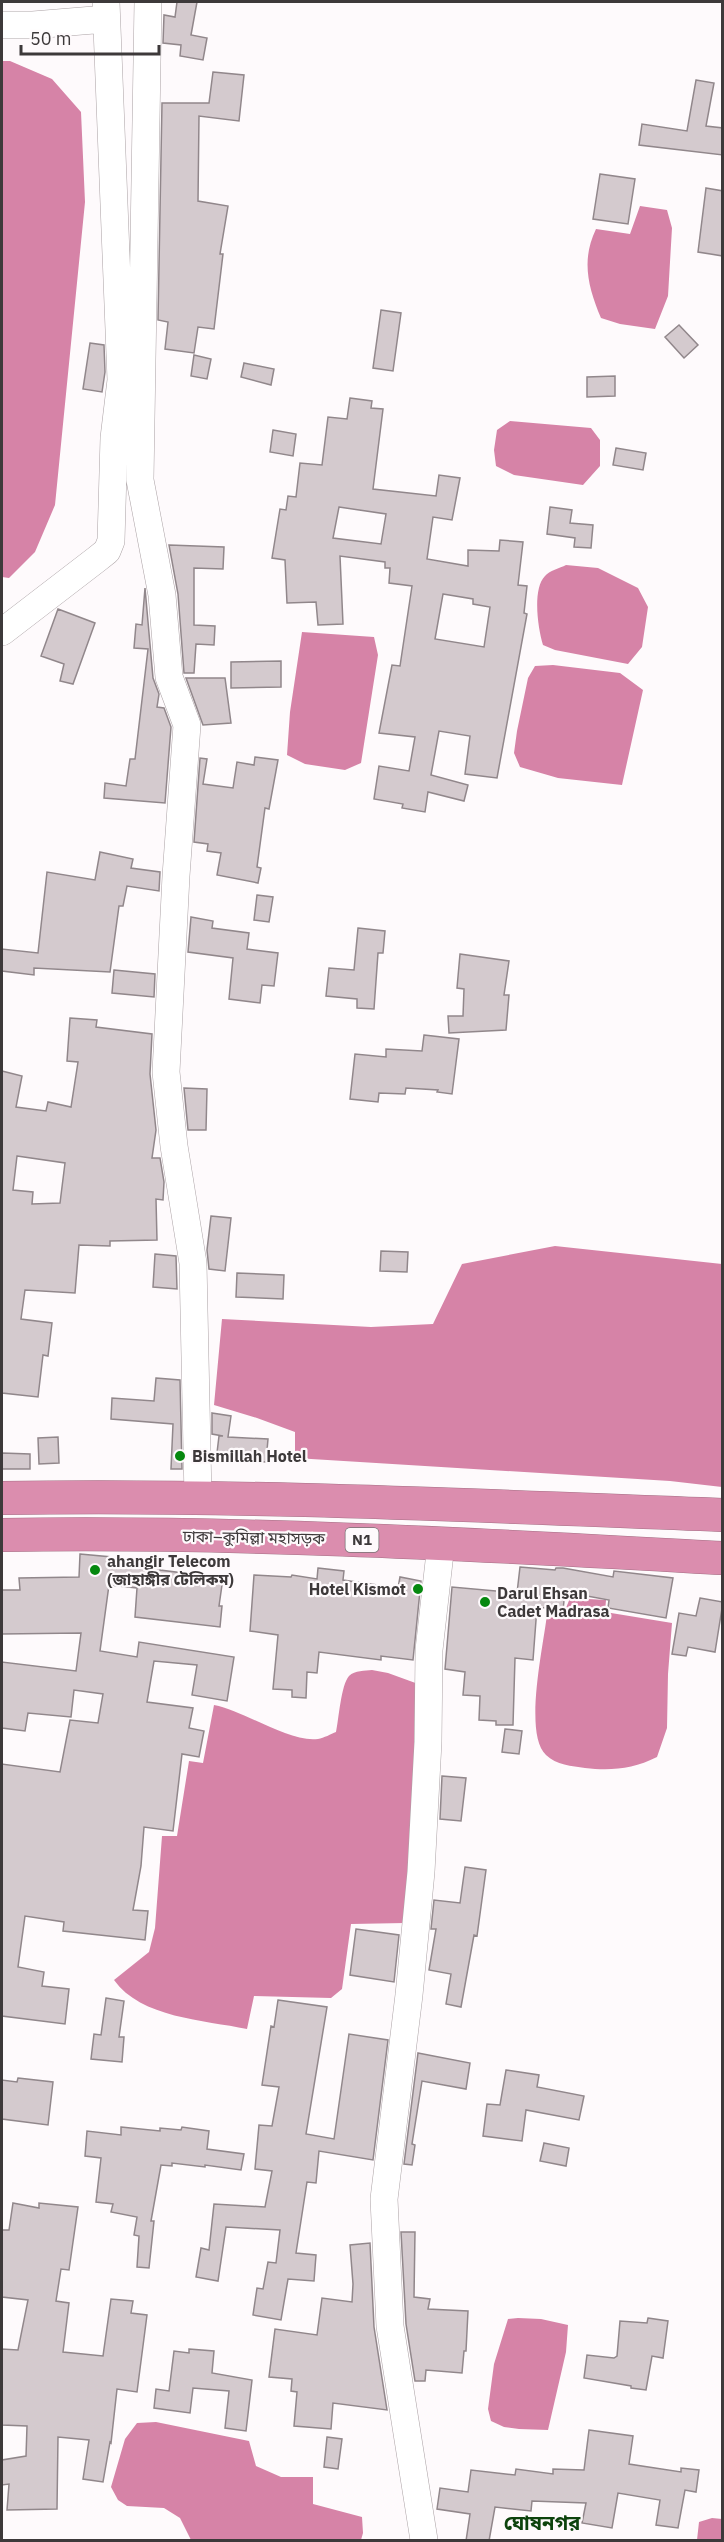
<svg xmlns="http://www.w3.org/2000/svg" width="724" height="2542" font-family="'IBM Plex Sans','Noto Sans Bengali',sans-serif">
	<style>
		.water { fill: #d683a7 }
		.building { fill: #d4cace; stroke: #91878b; stroke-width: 1.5; fill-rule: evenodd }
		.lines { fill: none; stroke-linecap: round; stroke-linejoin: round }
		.minor-casing { stroke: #aba2a5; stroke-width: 28 }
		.highway-casing { stroke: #a47085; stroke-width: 34 }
		.minor { stroke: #fff; stroke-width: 27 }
		.highway { stroke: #db8dae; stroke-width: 33 }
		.poi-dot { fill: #06880f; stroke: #fefafc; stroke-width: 2 }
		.labels { text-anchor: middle; stroke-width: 4.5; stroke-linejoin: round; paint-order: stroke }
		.shield { fill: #fefafc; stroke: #777374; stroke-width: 1.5 }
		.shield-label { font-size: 15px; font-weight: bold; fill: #3d393a }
		.poi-label { font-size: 16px; font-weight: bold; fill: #3d393a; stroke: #fefafc; text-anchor: start }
		.street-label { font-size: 16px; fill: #3d393a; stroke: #fefafc }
		.quarter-label { font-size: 20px; font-weight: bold; fill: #0d430d; stroke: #fefafc }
	</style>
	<rect width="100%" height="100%" fill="#fefafc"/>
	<!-- water -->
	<path class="water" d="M 2,61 L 10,61 L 52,79 L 81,112 L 85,202 L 55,505 L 35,552 L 9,578 L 2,577 Z
		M 640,206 L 667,210 L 672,228 L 668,296 L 655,329 L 620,324 L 601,318 C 588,287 581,260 596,229 L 630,234 Z
		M 510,421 L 591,428 L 600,440 L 600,466 L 583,485 L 514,475 L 496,466 L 494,450 L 497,430 Z
		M 566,565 L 598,568 L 638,588 L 648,607 L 642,647 L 628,664 L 555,650 L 543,645 C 538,629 532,589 545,576 C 549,571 560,568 566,565 Z
		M 302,632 L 374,637 L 378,655 L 361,763 L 345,770 L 305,764 L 287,755 L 290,712 Z
		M 553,665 L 620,673 L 643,690 L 622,785 L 558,778 L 520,767 L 514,753 L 517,731 L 528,678 L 535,666 Z
		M 555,1246 L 722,1264 L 722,1487 L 670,1481 L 295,1458 L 295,1432 L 257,1418 L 214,1405 L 222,1319 L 371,1327 L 433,1324 L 462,1264 Z
		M 570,1598 L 606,1600 L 605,1612 L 672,1623 L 668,1674 L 667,1728 L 657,1757 C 633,1769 611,1771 585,1768 C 572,1766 556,1765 546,1755 C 523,1734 544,1644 547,1614 L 564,1613 Z
		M 372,1670 L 388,1673 L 421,1685 L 405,1923 L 351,1924 L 342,1989 L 331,1998 L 254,1996 L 247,2029 C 204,2020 141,2018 114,1980 L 149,1952 L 155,1928 L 162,1836 L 177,1836 L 189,1761 L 203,1763 L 214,1705 C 245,1711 290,1743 318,1739 C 324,1738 331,1734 336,1732 C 339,1718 341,1685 349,1676 C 355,1670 365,1671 372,1670 Z
		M 518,2318 L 541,2319 L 568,2325 L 566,2352 L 548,2430 L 519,2429 L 504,2427 L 491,2421 L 488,2409 L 494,2364 L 508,2319 Z
		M 156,2422 L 249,2441 L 256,2466 L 281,2477 L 313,2477 L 313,2504 L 362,2517 L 363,2533 L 361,2540 L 191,2540 L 180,2518 L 164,2508 L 127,2506 L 118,2500 L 111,2487 L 125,2439 L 137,2423 Z
		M 712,2518 L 722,2519 L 722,2540 L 697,2540 L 699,2522 Z"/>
	<!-- building -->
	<path class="building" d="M 177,2 L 197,2 L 191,35 L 207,38 L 203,60 L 180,56 L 181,45 L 163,43 L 164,15 L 175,17 Z
		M 213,72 L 244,75 L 239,121 L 199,116 L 198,201 L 228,206 L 220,254 L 223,254 L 214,329 L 198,327 L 194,353 L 165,349 L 168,322 L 158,320 L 162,103 L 209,103 Z
		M 696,80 L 714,83 L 706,126 L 723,128 L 723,155 L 639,145 L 642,124 L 687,131 Z
		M 600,174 L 635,179 L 628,224 L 593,219 Z
		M 706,188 L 723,191 L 723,256 L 698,252 Z
		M 381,310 L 401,313 L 393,371 L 373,368 Z
		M 679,325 L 698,345 L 684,358 L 665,337 Z
		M 90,343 L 104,345 L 105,372 L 102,392 L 83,389 Z
		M 194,355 L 211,359 L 207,379 L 191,376 Z
		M 244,363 L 274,369 L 271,385 L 241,377 Z
		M 615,376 L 615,396 L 587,397 L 587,377 Z
		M 350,398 L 372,401 L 371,408 L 383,409 L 373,489 L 436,496 L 439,475 L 460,478 L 452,520 L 433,517 L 427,559 L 468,566 L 468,550 L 499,551 L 500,540 L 523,542 L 518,585 L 527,586 L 524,613 L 527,614 L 497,778 L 465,774 L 470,736 L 439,731 L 431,775 L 468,785 L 464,801 L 428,792 L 425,812 L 402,808 L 403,804 L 374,799 L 379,766 L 409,771 L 415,737 L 379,733 L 392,665 L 400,666 L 412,586 L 389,583 L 390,568 L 385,568 L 385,562 L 340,556 L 343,624 L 318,625 L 316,602 L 287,603 L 285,560 L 272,558 L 280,509 L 286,510 L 288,496 L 296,497 L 300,463 L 322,465 L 328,417 L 347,419 ZM 339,507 L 386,514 L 381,544 L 333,538 ZM 443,594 L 473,599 L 473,604 L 490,607 L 484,647 L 435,639 Z
		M 273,430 L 296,434 L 293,456 L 270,452 Z
		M 616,448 L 646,453 L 643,470 L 613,465 Z
		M 550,507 L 572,510 L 570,523 L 593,525 L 591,548 L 574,547 L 575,538 L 547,534 Z
		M 169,545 L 224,547 L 223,569 L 194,568 L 194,625 L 215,626 L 214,645 L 196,644 L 194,673 L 184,673 L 178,594 Z
		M 145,588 L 153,678 L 159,694 L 157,707 L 164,708 L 171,727 L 165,803 L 104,798 L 105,783 L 126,786 L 130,759 L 135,759 L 148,649 L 134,648 L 136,624 L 142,625 Z
		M 58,609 L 95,623 L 73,684 L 60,681 L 64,664 L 41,656 Z
		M 281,661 L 281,687 L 231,688 L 231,662 Z
		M 186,678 L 225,678 L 231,723 L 203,725 Z
		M 255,757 L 278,760 L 269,809 L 265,808 L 257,867 L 261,868 L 258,883 L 217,875 L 221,853 L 207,851 L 208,844 L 194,842 L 200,758 L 207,759 L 203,784 L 233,788 L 237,762 L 254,765 Z
		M 100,852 L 133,859 L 131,868 L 160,872 L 159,891 L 127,886 L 123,906 L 119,906 L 110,972 L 34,968 L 34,975 L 2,971 L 2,949 L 38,953 L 47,872 L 95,880 Z
		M 257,895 L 273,897 L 269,922 L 254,920 Z
		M 191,917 L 213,921 L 212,928 L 249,933 L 247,949 L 278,953 L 274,986 L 262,985 L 260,1003 L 229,999 L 233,958 L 188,952 Z
		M 358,928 L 385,931 L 383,953 L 378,953 L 374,1009 L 357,1008 L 357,999 L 326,996 L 329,968 L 354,970 Z
		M 460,954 L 509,961 L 504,995 L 509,995 L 506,1030 L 449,1033 L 448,1016 L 463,1016 L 464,989 L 457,988 Z
		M 114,970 L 155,974 L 154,997 L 112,993 Z
		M 70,1018 L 97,1020 L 96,1027 L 152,1034 L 150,1074 L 156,1130 L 152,1158 L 160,1158 L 164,1182 L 163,1200 L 156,1199 L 157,1240 L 110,1241 L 110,1246 L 79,1245 L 75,1293 L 25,1290 L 21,1319 L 52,1323 L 48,1356 L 43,1355 L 38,1397 L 2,1393 L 2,1071 L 22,1076 L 16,1107 L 46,1111 L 48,1102 L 71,1107 L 78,1062 L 67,1061 ZM 17,1156 L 65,1163 L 60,1203 L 32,1204 L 33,1192 L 13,1190 Z
		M 424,1035 L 459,1039 L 452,1094 L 437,1092 L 438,1090 L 406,1088 L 405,1094 L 379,1093 L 378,1102 L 350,1099 L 355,1054 L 386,1057 L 386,1049 L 422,1051 Z
		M 184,1088 L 207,1089 L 206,1130 L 188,1130 Z
		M 211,1216 L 231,1218 L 225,1271 L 209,1269 L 207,1250 Z
		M 381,1251 L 408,1252 L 407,1272 L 380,1271 Z
		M 155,1254 L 176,1256 L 177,1289 L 153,1287 Z
		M 237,1273 L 284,1275 L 283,1299 L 236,1297 Z
		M 156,1378 L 180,1380 L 182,1469 L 171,1469 L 173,1424 L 111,1419 L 112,1398 L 154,1401 Z
		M 212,1413 L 231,1416 L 228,1437 L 268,1439 L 266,1462 L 231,1460 L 231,1463 L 216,1461 L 219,1436 L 223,1436 L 212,1434 Z
		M 58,1437 L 59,1463 L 39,1464 L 38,1438 Z
		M 2,1453 L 30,1454 L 30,1469 L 2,1469 Z
		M 80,1554 L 112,1557 L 111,1564 L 160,1567 L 160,1570 L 223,1578 L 219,1606 L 222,1606 L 220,1627 L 135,1617 L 137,1588 L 109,1585 L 100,1651 L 137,1657 L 139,1642 L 234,1657 L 227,1701 L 192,1695 L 197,1665 L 154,1661 L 147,1702 L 193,1708 L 189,1728 L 204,1731 L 199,1757 L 182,1754 L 173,1831 L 144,1827 L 141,1866 L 133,1910 L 148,1911 L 145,1940 L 63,1931 L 64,1922 L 25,1916 L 18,1967 L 44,1972 L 42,1986 L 69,1989 L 65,2024 L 2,2016 L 2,1764 L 60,1772 L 70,1720 L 98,1723 L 103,1694 L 74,1690 L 71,1717 L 28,1713 L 25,1731 L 2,1728 L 2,1662 L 76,1671 L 81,1633 L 2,1634 L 2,1590 L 20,1590 L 19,1578 L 79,1577 Z
		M 520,1567 L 555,1570 L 556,1568 L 563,1568 L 613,1577 L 614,1571 L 673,1578 L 666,1618 L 608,1608 L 609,1600 L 565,1592 L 563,1610 L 537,1607 L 533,1660 L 515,1658 L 513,1725 L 496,1725 L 496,1721 L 479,1720 L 480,1696 L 463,1695 L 465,1672 L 445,1669 L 452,1587 L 517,1593 Z
		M 318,1568 L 344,1571 L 343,1580 L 398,1588 L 400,1577 L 421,1581 L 413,1660 L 381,1656 L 381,1660 L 319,1652 L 317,1673 L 307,1672 L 306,1698 L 292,1697 L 292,1690 L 273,1689 L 278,1635 L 250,1631 L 254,1575 L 291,1577 L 292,1575 L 317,1579 Z
		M 700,1598 L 723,1602 L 715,1652 L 688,1647 L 686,1656 L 672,1654 L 679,1613 L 696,1616 Z
		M 505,1729 L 522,1731 L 519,1754 L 502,1752 Z
		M 442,1776 L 466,1778 L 461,1821 L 440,1819 Z
		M 465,1867 L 486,1870 L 477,1936 L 474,1935 L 461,2007 L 446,2004 L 451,1974 L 429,1970 L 436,1929 L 431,1929 L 434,1900 L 460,1903 Z
		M 356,1929 L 399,1935 L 394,1982 L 350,1975 Z
		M 106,1998 L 124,2001 L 119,2037 L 124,2037 L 122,2062 L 91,2059 L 94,2034 L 101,2035 Z
		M 278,2000 L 327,2007 L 306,2134 L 334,2139 L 349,2034 L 388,2040 L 373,2160 L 319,2151 L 316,2183 L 307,2182 L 296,2253 L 316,2255 L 314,2281 L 288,2279 L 281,2320 L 253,2315 L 257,2288 L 263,2289 L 268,2262 L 276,2263 L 280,2230 L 226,2227 L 218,2281 L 196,2277 L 201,2248 L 209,2250 L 214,2204 L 265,2207 L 272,2171 L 255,2169 L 259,2125 L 272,2126 L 279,2087 L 262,2085 L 271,2026 L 274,2027 Z
		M 418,2053 L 470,2063 L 466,2089 L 422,2081 L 412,2144 L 415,2145 L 412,2165 L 404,2164 Z
		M 506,2070 L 539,2075 L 537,2087 L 584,2096 L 579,2120 L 526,2110 L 522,2141 L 483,2136 L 487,2104 L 500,2105 Z
		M 18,2078 L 53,2082 L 48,2125 L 2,2119 L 2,2080 L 17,2082 Z
		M 121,2127 L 160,2131 L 160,2128 L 181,2130 L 182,2127 L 209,2131 L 207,2149 L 244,2154 L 241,2170 L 205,2165 L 205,2167 L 172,2163 L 172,2166 L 161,2165 L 151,2221 L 154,2221 L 149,2268 L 137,2267 L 139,2236 L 134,2235 L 137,2217 L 111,2212 L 113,2204 L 96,2202 L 101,2158 L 85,2156 L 87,2131 L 121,2135 Z
		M 544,2143 L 569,2148 L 566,2166 L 540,2161 Z
		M 13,2203 L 39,2208 L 39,2203 L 78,2207 L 69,2270 L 61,2269 L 56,2301 L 69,2303 L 63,2352 L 103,2356 L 111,2299 L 133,2301 L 131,2313 L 147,2315 L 137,2392 L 117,2389 L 111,2443 L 110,2442 L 103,2482 L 83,2479 L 89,2440 L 58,2437 L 57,2509 L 7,2510 L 9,2484 L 2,2485 L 2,2460 L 26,2456 L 27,2426 L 2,2425 L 2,2349 L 18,2350 L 28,2300 L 2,2297 L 2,2230 L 9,2230 Z
		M 401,2232 L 415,2232 L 414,2297 L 430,2299 L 428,2309 L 468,2311 L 466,2351 L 464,2351 L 462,2373 L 426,2370 L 425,2381 L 415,2381 L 406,2324 Z
		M 370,2243 L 374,2327 L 387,2410 L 333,2403 L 331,2429 L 294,2426 L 297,2392 L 291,2391 L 292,2379 L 269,2377 L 275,2329 L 317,2335 L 322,2298 L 352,2302 L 353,2284 L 350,2245 Z
		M 648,2318 L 668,2321 L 663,2358 L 652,2356 L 646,2390 L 631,2388 L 631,2386 L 584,2378 L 587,2355 L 614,2358 L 617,2356 L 620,2321 L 647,2323 Z
		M 189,2349 L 214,2351 L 212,2373 L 252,2380 L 246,2431 L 225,2428 L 229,2391 L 193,2388 L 190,2413 L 154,2408 L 156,2389 L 169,2391 L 174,2351 L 189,2353 Z
		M 589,2430 L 633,2436 L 629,2464 L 681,2472 L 681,2468 L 699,2470 L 696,2492 L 685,2490 L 678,2528 L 656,2525 L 660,2500 L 618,2493 L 612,2528 L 582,2523 L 586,2503 L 532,2501 L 531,2511 L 495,2507 L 489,2541 L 466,2541 L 470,2514 L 437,2509 L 440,2488 L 468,2492 L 471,2470 L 515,2475 L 516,2469 L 553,2474 L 553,2469 L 584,2470 Z
		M 327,2437 L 342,2439 L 338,2469 L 324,2467 Z"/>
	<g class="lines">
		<!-- minor casing -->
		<g class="minor-casing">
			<path id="minor" d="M 148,2 L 140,480 L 162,595 L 169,677 L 187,725 L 176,876 L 166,1072 L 174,1146 L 193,1263 L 198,1497
				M 2,25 L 33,25 L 106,19
				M 2,632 L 97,559 L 107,551 L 111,541 L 114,438 L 121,380 L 106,2
				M 424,2540 L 390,2326 L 384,2199 L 409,1995 L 421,1872 L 428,1742 L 429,1650 L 441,1544"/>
		</g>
		<!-- highway casing -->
		<g class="highway-casing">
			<path id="highway" d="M 2,1498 C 242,1494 482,1506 722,1515
				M 2,1535 C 242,1531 482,1545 722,1558"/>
		</g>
		<!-- minor -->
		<use href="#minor" class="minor"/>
		<!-- highway -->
		<use href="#highway" class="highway"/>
	</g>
	<!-- markers -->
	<g class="poi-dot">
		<circle cx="180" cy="1456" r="6"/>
		<circle cx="95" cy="1570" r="6"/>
		<circle cx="418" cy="1589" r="6"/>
		<circle cx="485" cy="1602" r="6"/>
	</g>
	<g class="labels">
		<!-- shield labels -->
		<rect class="shield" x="345.5" y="1528" width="33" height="24" rx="4.5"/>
		<g class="shield-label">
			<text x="362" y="1545">N1</text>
		</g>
		<!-- poi labels -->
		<g class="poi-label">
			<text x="192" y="1462">Bismillah Hotel</text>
			<text x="107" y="1567">ahangir Telecom<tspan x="107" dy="18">(জাহাঙ্গীর টেলিকম)</tspan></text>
			<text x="406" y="1595" text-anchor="end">Hotel Kismot</text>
			<text x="497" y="1599">Darul Ehsan<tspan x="497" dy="18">Cadet Madrasa</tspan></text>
		</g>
		<!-- street labels -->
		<g class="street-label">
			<text transform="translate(254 1537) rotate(1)" y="6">ঢাকা–কুমিল্লা মহাসড়ক</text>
		</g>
		<!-- quarter labels -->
		<g class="quarter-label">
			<text x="542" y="2530">ঘোষনগর</text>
		</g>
	</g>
	<!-- border -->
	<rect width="724" height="2542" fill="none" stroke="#3d393a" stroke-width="6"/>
	<!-- scale -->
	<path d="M21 45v9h138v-9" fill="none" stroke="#3d393a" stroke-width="3"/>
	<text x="30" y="45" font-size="18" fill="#3d393a" stroke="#fefafc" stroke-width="4.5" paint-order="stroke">50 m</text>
</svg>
